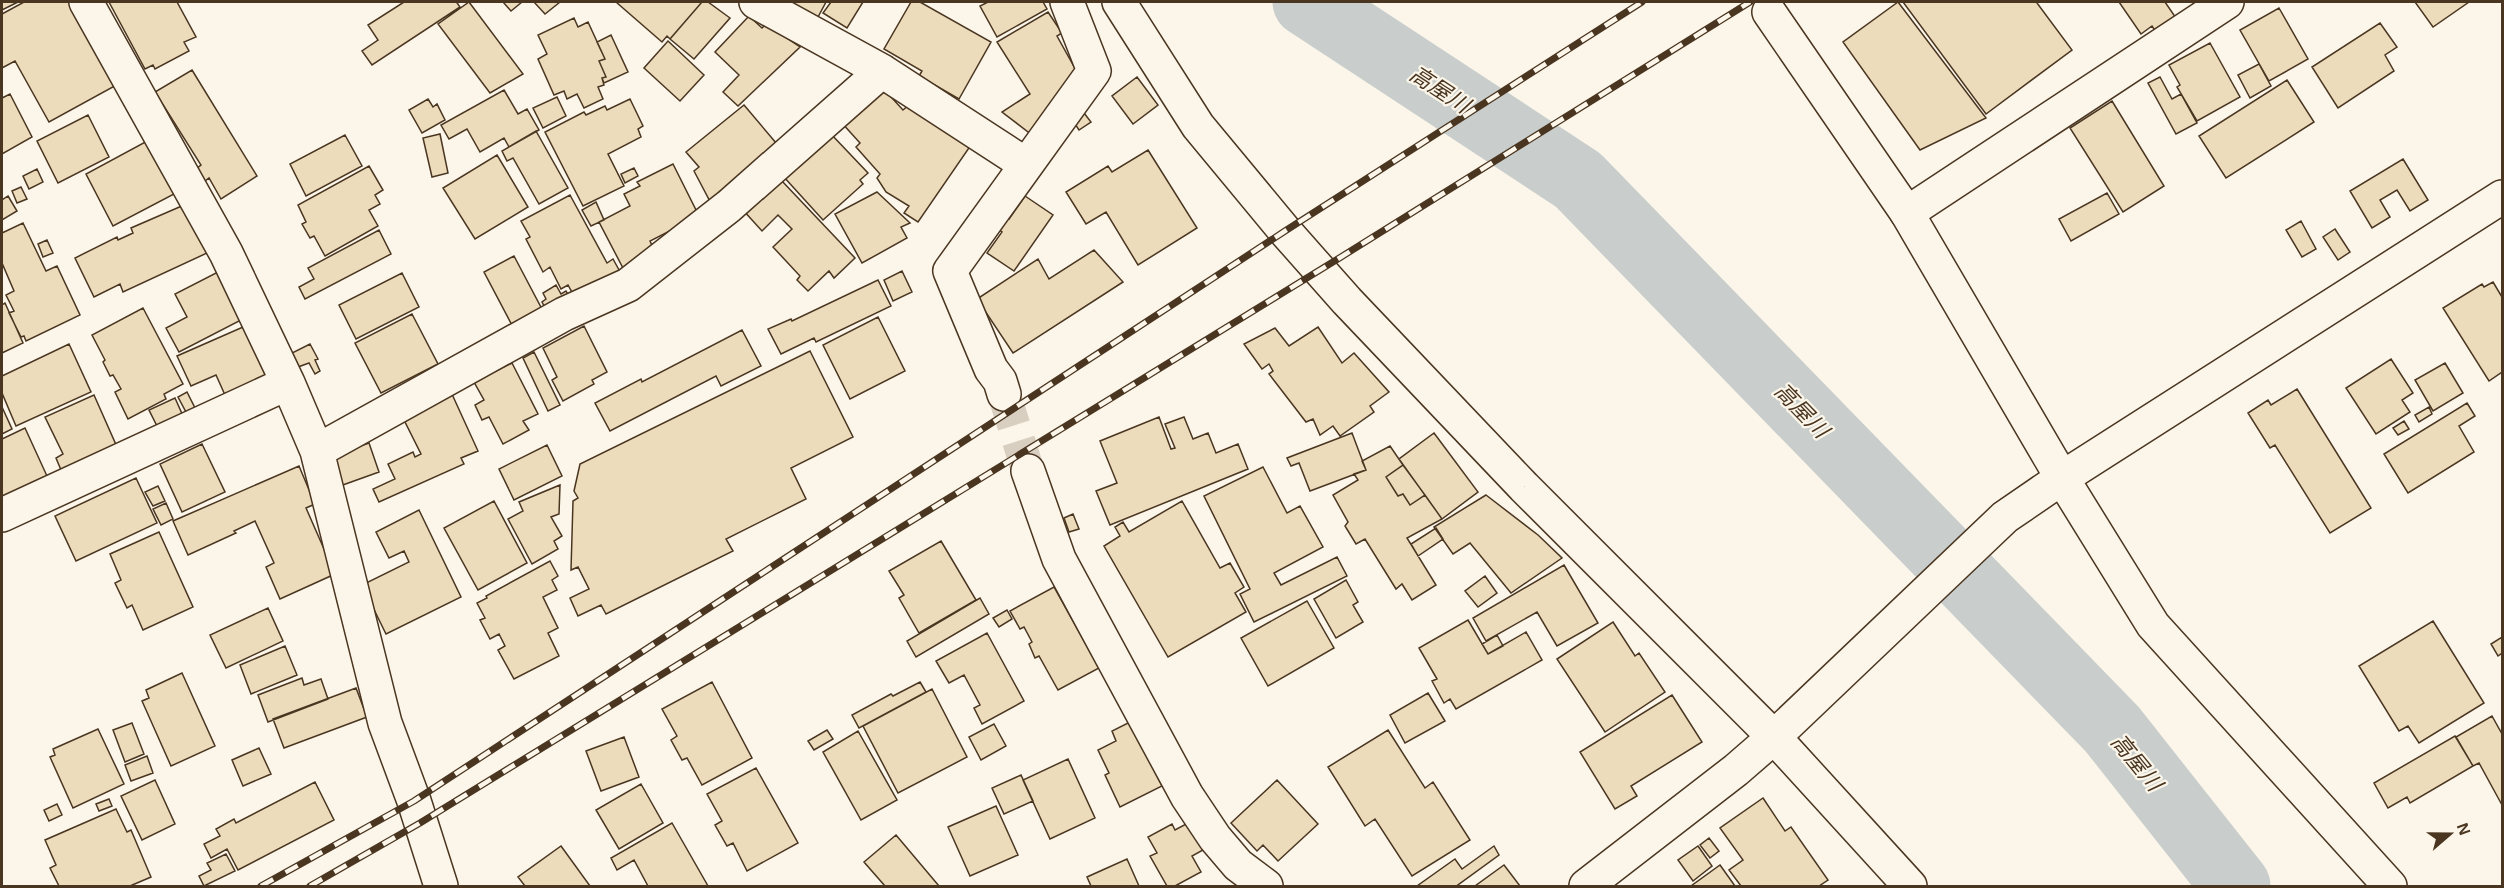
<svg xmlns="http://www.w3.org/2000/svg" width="2504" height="888" font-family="Helvetica,'Noto Sans JP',sans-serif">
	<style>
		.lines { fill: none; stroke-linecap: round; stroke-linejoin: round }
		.river { stroke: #c9cecd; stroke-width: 69 }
		.building { fill: #ecdcbc; stroke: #4a3520; stroke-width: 1.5 }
		.street-tunnel { stroke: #d8cfc1; stroke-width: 33; stroke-dasharray: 33 16; stroke-linecap: butt }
		.street-casing { stroke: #4a3520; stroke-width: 36 }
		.secondary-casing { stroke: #4a3520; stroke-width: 36 }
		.street { stroke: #fbf6e9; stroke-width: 33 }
		.secondary { stroke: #fbf6e9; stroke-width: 33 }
		.rail-casing { stroke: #4a3520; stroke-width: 7 }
		.rail { stroke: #fbf6e9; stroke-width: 4.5; stroke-dasharray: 14; stroke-linecap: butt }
		.labels { text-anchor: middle; stroke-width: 4.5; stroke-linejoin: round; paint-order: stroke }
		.water-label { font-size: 22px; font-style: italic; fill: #4a3520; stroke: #fbf6e9 }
	</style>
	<rect width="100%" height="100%" fill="#fbf6e9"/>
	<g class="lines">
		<!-- river -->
		<path class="river" d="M 1307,2 L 1578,180 L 2112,729 L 2236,886"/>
	</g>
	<!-- building -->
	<path class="building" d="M 2,2 L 18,2 L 2,10 Z
		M 24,2 L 79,2 L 122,82 L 49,122 L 15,61 L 2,68 L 2,14 Z
		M 109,2 L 177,2 L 196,37 L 184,42 L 189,51 L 155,69 L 153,65 L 145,69 Z
		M 404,2 L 460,2 L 457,3 L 460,7 L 372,65 L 362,51 L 378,40 L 368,25 Z
		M 469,2 L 523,74 L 490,93 L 438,24 Z
		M 503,2 L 522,2 L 511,11 Z
		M 534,2 L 560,2 L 545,14 Z
		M 616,2 L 702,2 L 670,39 L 667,36 L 662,42 Z
		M 702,2 L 708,2 L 730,18 L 694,59 L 670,39 Z
		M 790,2 L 826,2 L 818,17 Z
		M 831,2 L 863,2 L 847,28 L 823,13 Z
		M 911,2 L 920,2 L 991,42 L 959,99 L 919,76 L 922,71 L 884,49 Z
		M 988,2 L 1043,2 L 1047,9 L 997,37 L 980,6 Z
		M 1898,2 L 1986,118 L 1920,150 L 1843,42 Z
		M 1903,2 L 2039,2 L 2037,3 L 2072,50 L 1986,114 Z
		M 2119,2 L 2165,2 L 2176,18 L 2156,32 L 2152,26 L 2141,34 Z
		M 2415,2 L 2469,2 L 2433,27 Z
		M 2279,8 L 2308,59 L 2269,81 L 2240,30 Z
		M 1048,12 L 1062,33 L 1057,36 L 1077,72 L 1032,135 L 1002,112 L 1030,94 L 997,42 Z
		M 749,16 L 762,28 L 766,24 L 800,47 L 738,106 L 723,92 L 739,75 L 715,52 Z
		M 574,18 L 578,27 L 588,22 L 605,59 L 599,61 L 606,77 L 602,78 L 604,85 L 598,87 L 603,99 L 584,108 L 577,94 L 567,99 L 564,91 L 554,95 L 538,59 L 547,54 L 538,35 Z
		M 2380,23 L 2397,47 L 2385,55 L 2394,71 L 2338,108 L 2312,67 Z
		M 611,35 L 628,72 L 604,83 L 602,78 L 606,77 L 599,61 L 605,59 L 597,42 Z
		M 668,41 L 704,75 L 680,101 L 644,68 Z
		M 2210,43 L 2240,97 L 2197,121 L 2177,87 L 2180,85 L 2169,65 Z
		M 2259,64 L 2271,86 L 2250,98 L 2238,75 Z
		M 192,70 L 257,176 L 221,199 L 209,178 L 204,182 L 196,169 L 201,165 L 155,92 Z
		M 1137,77 L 1158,105 L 1133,124 L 1112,96 Z
		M 2160,77 L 2172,99 L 2181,94 L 2197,123 L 2176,134 L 2148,83 Z
		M 2287,80 L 2314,122 L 2226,178 L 2199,136 Z
		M 881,86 L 903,110 L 910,104 L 971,145 L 918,222 L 904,213 L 909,206 L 886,192 L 877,178 L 880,174 L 856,147 L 860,143 L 841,122 Z
		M 504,90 L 518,114 L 527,109 L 539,130 L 509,147 L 504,138 L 480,152 L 467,129 L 449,139 L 441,125 Z
		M 10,94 L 32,137 L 2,154 L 2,98 Z
		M 557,97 L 566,116 L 543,128 L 533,108 Z
		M 428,99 L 433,107 L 437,104 L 445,120 L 422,133 L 409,110 Z
		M 630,99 L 643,126 L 638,129 L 641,137 L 608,154 L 624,186 L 583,206 L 545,132 L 584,112 L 586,115 L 605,106 L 607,110 Z
		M 2112,101 L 2164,186 L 2123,212 L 2070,128 Z
		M 744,105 L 782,150 L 713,207 L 694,171 L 699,167 L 686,152 Z
		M 1084,113 L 1091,122 L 1079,130 L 1073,121 Z
		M 88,115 L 109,157 L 58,183 L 37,141 Z
		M 536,131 L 568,188 L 539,204 L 513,158 L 507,161 L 502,151 Z
		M 830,133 L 868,173 L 860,180 L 863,184 L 823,220 L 783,176 Z
		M 440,134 L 448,173 L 432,177 L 423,138 Z
		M 345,135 L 362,166 L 306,196 L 290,164 Z
		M 149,140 L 176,193 L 113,226 L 86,174 Z
		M 1148,150 L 1197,228 L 1138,265 L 1106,212 L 1086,224 L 1066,192 L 1108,166 L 1112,172 Z
		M 497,155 L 528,207 L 475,239 L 443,188 Z
		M 2403,159 L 2428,200 L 2410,211 L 2397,190 L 2380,200 L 2390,217 L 2372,228 L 2350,191 Z
		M 673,164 L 699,216 L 650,241 L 656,254 L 624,270 L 599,222 L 630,206 L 624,194 L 640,186 L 637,182 Z
		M 369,166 L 383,190 L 375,195 L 380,204 L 369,210 L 378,226 L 325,256 L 314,236 L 310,238 L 302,224 L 306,222 L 298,205 Z
		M 634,168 L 638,176 L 625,183 L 621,174 Z
		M 37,169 L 43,182 L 29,189 L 23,176 Z
		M 781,180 L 855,258 L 834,278 L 829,271 L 808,291 L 797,280 L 800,276 L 773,247 L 792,229 L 778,215 L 762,231 L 743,210 Z
		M 21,187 L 27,199 L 17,203 L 12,191 Z
		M 877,192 L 910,223 L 901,227 L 907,238 L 862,263 L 835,214 Z
		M 2107,193 L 2119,214 L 2071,241 L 2059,219 Z
		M 570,195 L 607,263 L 613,259 L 624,279 L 573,294 L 568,285 L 561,289 L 550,267 L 543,272 L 526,239 L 530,237 L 521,221 Z
		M 8,196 L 17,211 L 2,220 L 2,200 Z
		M 1025,196 L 1053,215 L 1014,271 L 987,253 L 1002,232 L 997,228 L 1006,216 L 1009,219 Z
		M 596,202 L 604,220 L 591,226 L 582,210 Z
		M 184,205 L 207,253 L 123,292 L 120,284 L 94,297 L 75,258 L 117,237 L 118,240 L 133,233 L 131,228 Z
		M 2301,221 L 2316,249 L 2302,257 L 2286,230 Z
		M 23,223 L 46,271 L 57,266 L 80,315 L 26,341 L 24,336 L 21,337 L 9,313 L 14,311 L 6,295 L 14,291 L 2,263 L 2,233 Z
		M 2335,229 L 2350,252 L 2338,260 L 2323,237 Z
		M 379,230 L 391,254 L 305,299 L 299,287 L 314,279 L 308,268 Z
		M 47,240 L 53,253 L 43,257 L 38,244 Z
		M 1094,250 L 1123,282 L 1013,353 L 977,299 L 1038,259 L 1049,279 Z
		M 514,256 L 544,313 L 514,329 L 484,272 Z
		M 902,271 L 912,292 L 893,301 L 884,280 Z
		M 218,272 L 243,319 L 179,352 L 166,328 L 187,317 L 175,294 Z
		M 402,273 L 419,307 L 356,339 L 339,305 Z
		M 878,280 L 891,306 L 816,342 L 814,338 L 781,354 L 768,329 L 791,319 L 792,321 Z
		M 2493,282 L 2502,297 L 2502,372 L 2489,381 L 2443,308 L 2482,284 L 2484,287 Z
		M 556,285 L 561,294 L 566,291 L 574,305 L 550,317 L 542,302 L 546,299 L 543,293 Z
		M 5,303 L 23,343 L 2,353 L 2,305 Z
		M 143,308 L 183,384 L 164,394 L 166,399 L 128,419 L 115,392 L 121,389 L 113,375 L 110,376 L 103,362 L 105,360 L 92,335 Z
		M 412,314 L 438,364 L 381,393 L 355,343 Z
		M 878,317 L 905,371 L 850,399 L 823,345 Z
		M 584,326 L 607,372 L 592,380 L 594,384 L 563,401 L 552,380 L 557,377 L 543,348 Z
		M 243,327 L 266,376 L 225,395 L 216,375 L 191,386 L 177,356 Z
		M 1318,327 L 1342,363 L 1354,353 L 1389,392 L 1370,406 L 1374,412 L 1340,436 L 1333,426 L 1320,435 L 1313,419 L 1306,422 L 1269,374 L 1273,371 L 1269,364 L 1262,369 L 1244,344 L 1275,328 L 1289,346 Z
		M 742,330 L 761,366 L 721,386 L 716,376 L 610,431 L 595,403 L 641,379 L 642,382 Z
		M 69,344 L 91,392 L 16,426 L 2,393 L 2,376 Z
		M 310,344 L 318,359 L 315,360 L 320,371 L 315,374 L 309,363 L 298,367 L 292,353 Z
		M 810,351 L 853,437 L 791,468 L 806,499 L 726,539 L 733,551 L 606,614 L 601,605 L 578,616 L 570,598 L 589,589 L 578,567 L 571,570 L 573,501 L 578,498 L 574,491 L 580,464 Z
		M 534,352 L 560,405 L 548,411 L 523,358 Z
		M 2391,359 L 2413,393 L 2402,400 L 2410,412 L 2376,434 L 2346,388 Z
		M 512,363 L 538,414 L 523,421 L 529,430 L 503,444 L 489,417 L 482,420 L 475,405 L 484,400 L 474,382 Z
		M 2445,363 L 2463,393 L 2433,411 L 2415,380 Z
		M 2297,389 L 2371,508 L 2330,533 L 2275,445 L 2270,448 L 2248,413 L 2268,400 L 2271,405 Z
		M 187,392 L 195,408 L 186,412 L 178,397 Z
		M 451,392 L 478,451 L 461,458 L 464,464 L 379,502 L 373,489 L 395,479 L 388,464 L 413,452 L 415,457 L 421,454 L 403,418 Z
		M 94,395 L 117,447 L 68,470 L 66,467 L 61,470 L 56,458 L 63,454 L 45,417 Z
		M 175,398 L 183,416 L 158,428 L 149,410 Z
		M 2467,403 L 2475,416 L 2459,426 L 2474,452 L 2408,493 L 2384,454 Z
		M 2,407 L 12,429 L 2,434 Z
		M 2429,407 L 2432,414 L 2419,422 L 2415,415 Z
		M 1159,417 L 1171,449 L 1175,448 L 1165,424 L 1184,417 L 1193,439 L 1208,433 L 1216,453 L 1238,444 L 1248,469 L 1110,525 L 1096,491 L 1117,483 L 1100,441 Z
		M 2404,421 L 2409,429 L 2398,435 L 2393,428 Z
		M 25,428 L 47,476 L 29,484 L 30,487 L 2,500 L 2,439 Z
		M 1352,433 L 1366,470 L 1310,491 L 1299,463 L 1291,466 L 1287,458 Z
		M 1434,433 L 1478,492 L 1442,519 L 1399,459 Z
		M 369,443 L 379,472 L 340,486 L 329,457 Z
		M 202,444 L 225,492 L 182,512 L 160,464 Z
		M 547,445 L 562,476 L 514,500 L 499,469 Z
		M 1390,446 L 1403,465 L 1386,477 L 1398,496 L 1403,494 L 1410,505 L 1425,495 L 1442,519 L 1407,538 L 1436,585 L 1412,600 L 1402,584 L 1396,589 L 1365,539 L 1356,544 L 1345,526 L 1348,522 L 1333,495 L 1358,480 L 1354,474 L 1366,470 L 1362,461 Z
		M 1403,465 L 1425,495 L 1410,505 L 1403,494 L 1398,496 L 1386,477 Z
		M 299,466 L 315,504 L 306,508 L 335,574 L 280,599 L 266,567 L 274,563 L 255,521 L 234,531 L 236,533 L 188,555 L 173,521 Z
		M 1263,467 L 1287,513 L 1300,506 L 1323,547 L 1274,573 L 1281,585 L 1337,557 L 1347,576 L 1254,622 L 1240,594 L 1250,589 L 1204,496 Z
		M 136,478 L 157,523 L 76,561 L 55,516 Z
		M 560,485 L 559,514 L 551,517 L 562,536 L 554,541 L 558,549 L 532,564 L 508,519 L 523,511 L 519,502 Z
		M 158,486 L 165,501 L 153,506 L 145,492 Z
		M 1486,495 L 1538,535 L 1562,558 L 1511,593 L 1470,543 L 1453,554 L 1434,527 Z
		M 494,501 L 527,563 L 478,590 L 444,528 Z
		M 1182,501 L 1220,568 L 1230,563 L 1244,587 L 1235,593 L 1246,612 L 1168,657 L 1104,546 L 1120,536 L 1115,527 L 1123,522 L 1129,532 Z
		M 166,503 L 173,519 L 161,525 L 153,509 Z
		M 419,510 L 461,597 L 386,634 L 362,585 L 409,562 L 404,551 L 389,558 L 376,532 Z
		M 1073,514 L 1079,529 L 1069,532 L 1064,518 Z
		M 1436,528 L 1443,539 L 1418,556 L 1411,544 Z
		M 159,532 L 193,607 L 143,630 L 132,605 L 127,608 L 115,583 L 121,580 L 110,554 Z
		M 941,541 L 976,600 L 919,633 L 899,598 L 904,595 L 889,571 Z
		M 550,561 L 558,576 L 552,580 L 557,590 L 543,597 L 558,628 L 548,633 L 559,656 L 514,679 L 498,650 L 505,646 L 499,634 L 490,639 L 480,620 L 485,618 L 477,603 L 487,598 L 486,596 Z
		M 1564,565 L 1598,623 L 1557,646 L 1537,612 L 1486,641 L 1473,618 Z
		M 1485,576 L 1497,593 L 1478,607 L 1465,591 Z
		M 1346,580 L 1358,602 L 1353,605 L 1363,622 L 1336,638 L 1314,599 Z
		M 1054,587 L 1099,668 L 1058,690 L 1039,656 L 1035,658 L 1029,644 L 1032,642 L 1024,627 L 1020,629 L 1010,611 Z
		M 980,598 L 989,614 L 916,657 L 907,641 Z
		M 1307,601 L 1334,648 L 1268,686 L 1241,638 Z
		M 268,608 L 283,641 L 226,668 L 210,635 Z
		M 1007,610 L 1012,619 L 999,627 L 993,618 Z
		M 1468,620 L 1488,654 L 1526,632 L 1542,660 L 1456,709 L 1450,699 L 1444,703 L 1432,681 L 1437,679 L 1419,648 Z
		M 2433,621 L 2484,703 L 2419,743 L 2408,726 L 2399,731 L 2359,666 Z
		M 1613,622 L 1635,656 L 1639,653 L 1665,692 L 1605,732 L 1557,659 Z
		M 987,633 L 1024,701 L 982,724 L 974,708 L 980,705 L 964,675 L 949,683 L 936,661 Z
		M 1497,635 L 1503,646 L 1488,654 L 1482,644 Z
		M 2502,637 L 2502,653 L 2498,656 L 2491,644 Z
		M 285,646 L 297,675 L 251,694 L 240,665 Z
		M 182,673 L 215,746 L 171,766 L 142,701 L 149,698 L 146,690 Z
		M 302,678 L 304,685 L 321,679 L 328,699 L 268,722 L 258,695 Z
		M 712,682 L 752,758 L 702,785 L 687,758 L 682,760 L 671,740 L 677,736 L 662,709 Z
		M 920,682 L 926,692 L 859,728 L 852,715 L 891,694 L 893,696 Z
		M 356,688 L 367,717 L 284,748 L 273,719 Z
		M 932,689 L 967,757 L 898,793 L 863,726 Z
		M 1428,693 L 1445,721 L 1405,743 L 1390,715 Z
		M 1672,695 L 1702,742 L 1631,786 L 1637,796 L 1615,809 L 1580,752 Z
		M 2492,716 L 2502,734 L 2502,805 L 2479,763 L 2473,766 L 2456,737 Z
		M 1130,722 L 1162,786 L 1120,807 L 1105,775 L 1109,773 L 1098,750 L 1116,741 L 1112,731 Z
		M 132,723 L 144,754 L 125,762 L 113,730 Z
		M 994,724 L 1006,746 L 981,760 L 969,737 Z
		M 98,729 L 124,784 L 73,808 L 50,757 L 55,755 L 53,749 Z
		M 827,730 L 833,739 L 814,750 L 808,741 Z
		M 1388,730 L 1425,788 L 1433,782 L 1470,840 L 1412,876 L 1375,819 L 1365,826 L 1328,767 Z
		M 858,731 L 897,800 L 861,820 L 823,752 Z
		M 2455,736 L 2473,766 L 2410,803 L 2407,797 L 2388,808 L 2374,783 Z
		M 624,737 L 639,777 L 601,791 L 586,751 Z
		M 259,748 L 271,774 L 243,786 L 232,760 Z
		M 147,756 L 153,773 L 131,781 L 125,765 Z
		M 1068,759 L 1095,818 L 1050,839 L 1023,780 Z
		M 756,768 L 798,843 L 747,871 L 733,843 L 727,846 L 715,825 L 722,821 L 707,794 Z
		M 1021,775 L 1033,801 L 1004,814 L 992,788 Z
		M 155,780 L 175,824 L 142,840 L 121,796 Z
		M 1277,780 L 1318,824 L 1278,861 L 1263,845 L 1257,851 L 1231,823 Z
		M 315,782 L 334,820 L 238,870 L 227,849 L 211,858 L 204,844 L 220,836 L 216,829 L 234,819 L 236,823 Z
		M 641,784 L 663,823 L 619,849 L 596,810 Z
		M 1763,798 L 1785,831 L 1791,827 L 1828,880 L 1819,886 L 1741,886 L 1729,870 L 1743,860 L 1720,828 Z
		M 109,799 L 112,806 L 99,811 L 96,804 Z
		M 57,804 L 62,815 L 49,821 L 44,810 Z
		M 996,806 L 1018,855 L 970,876 L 948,827 Z
		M 116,809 L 127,832 L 131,830 L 151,877 L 130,886 L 59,886 L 50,868 L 56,865 L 45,840 Z
		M 672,823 L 708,886 L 648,886 L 634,860 L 617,870 L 611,858 Z
		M 1188,823 L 1203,850 L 1192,856 L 1201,872 L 1175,886 L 1167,886 L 1150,856 L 1157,853 L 1148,837 L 1172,824 L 1175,830 Z
		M 896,835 L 939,886 L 885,886 L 864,862 Z
		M 1709,838 L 1719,851 L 1710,858 L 1700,845 Z
		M 561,846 L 590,886 L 525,886 L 518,877 Z
		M 1494,846 L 1499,855 L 1458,885 L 1460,886 L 1417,886 L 1455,859 L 1462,869 Z
		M 1698,846 L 1712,866 L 1693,881 L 1678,860 Z
		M 226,854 L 235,871 L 204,886 L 199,876 L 211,870 L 207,863 Z
		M 1127,859 L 1139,886 L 1091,886 L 1087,877 Z
		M 1504,865 L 1520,886 L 1475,886 Z
		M 1720,865 L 1735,886 L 1691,886 Z"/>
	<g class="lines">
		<!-- street-tunnel -->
		<path class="street-tunnel" d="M 1004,394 L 1028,471"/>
		<!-- street casing -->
		<g class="street-casing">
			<path id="street" d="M 86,2 L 226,253 L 288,383 L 317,451 L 385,723 L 414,801 L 441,886
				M 756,2 L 882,71 L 1025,164
				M 1119,2 L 1198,126 L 1285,231 L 1347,301 L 1524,487 L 1774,737 L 1910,886
				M 1907,213 L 2227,2
				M 1004,394 L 1000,381 L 991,369 L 950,271 L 1094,71 L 1067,2
				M 317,451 L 564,314 L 628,285 L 729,206 L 882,71
				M 1028,471 L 1059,559 L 1187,796 L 1215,838 L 1238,865 L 1266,886
				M 2,515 L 288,383"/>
		</g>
		<!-- secondary casing -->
		<g class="secondary-casing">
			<path id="secondary" d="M 1769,12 L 1907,213 L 2062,478 L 2153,625 L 2390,886
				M 1586,886 L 1736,770 L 1774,737 L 2005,517 L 2062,478 L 2502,197"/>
		</g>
		<!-- street -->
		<use href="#street" class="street"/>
		<!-- secondary -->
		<use href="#secondary" class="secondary"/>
		<!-- rail casing -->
		<g class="rail-casing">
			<path id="rail" d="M 261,886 L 414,801 L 1285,231 L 1642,2
				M 310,886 L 420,823 L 1341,257 L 1750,2"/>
		</g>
		<!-- rail -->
		<use href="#rail" class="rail"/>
	</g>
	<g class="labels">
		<!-- water labels -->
		<g class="water-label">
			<text transform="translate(1440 89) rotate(33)" y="8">高屋川</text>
			<text transform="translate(1802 410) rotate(46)" y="8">高屋川</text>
			<text transform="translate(2137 762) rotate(51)" y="8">高屋川</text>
		</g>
	</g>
	<!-- border -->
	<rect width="2504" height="888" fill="none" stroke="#4a3520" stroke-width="6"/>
	<!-- north arrow -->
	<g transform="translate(2450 834) rotate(70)" stroke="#fbf6e9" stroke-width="4.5" paint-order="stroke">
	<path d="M0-4.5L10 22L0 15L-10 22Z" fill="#4a3520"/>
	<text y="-9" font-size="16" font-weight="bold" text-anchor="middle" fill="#4a3520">N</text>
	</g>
</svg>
